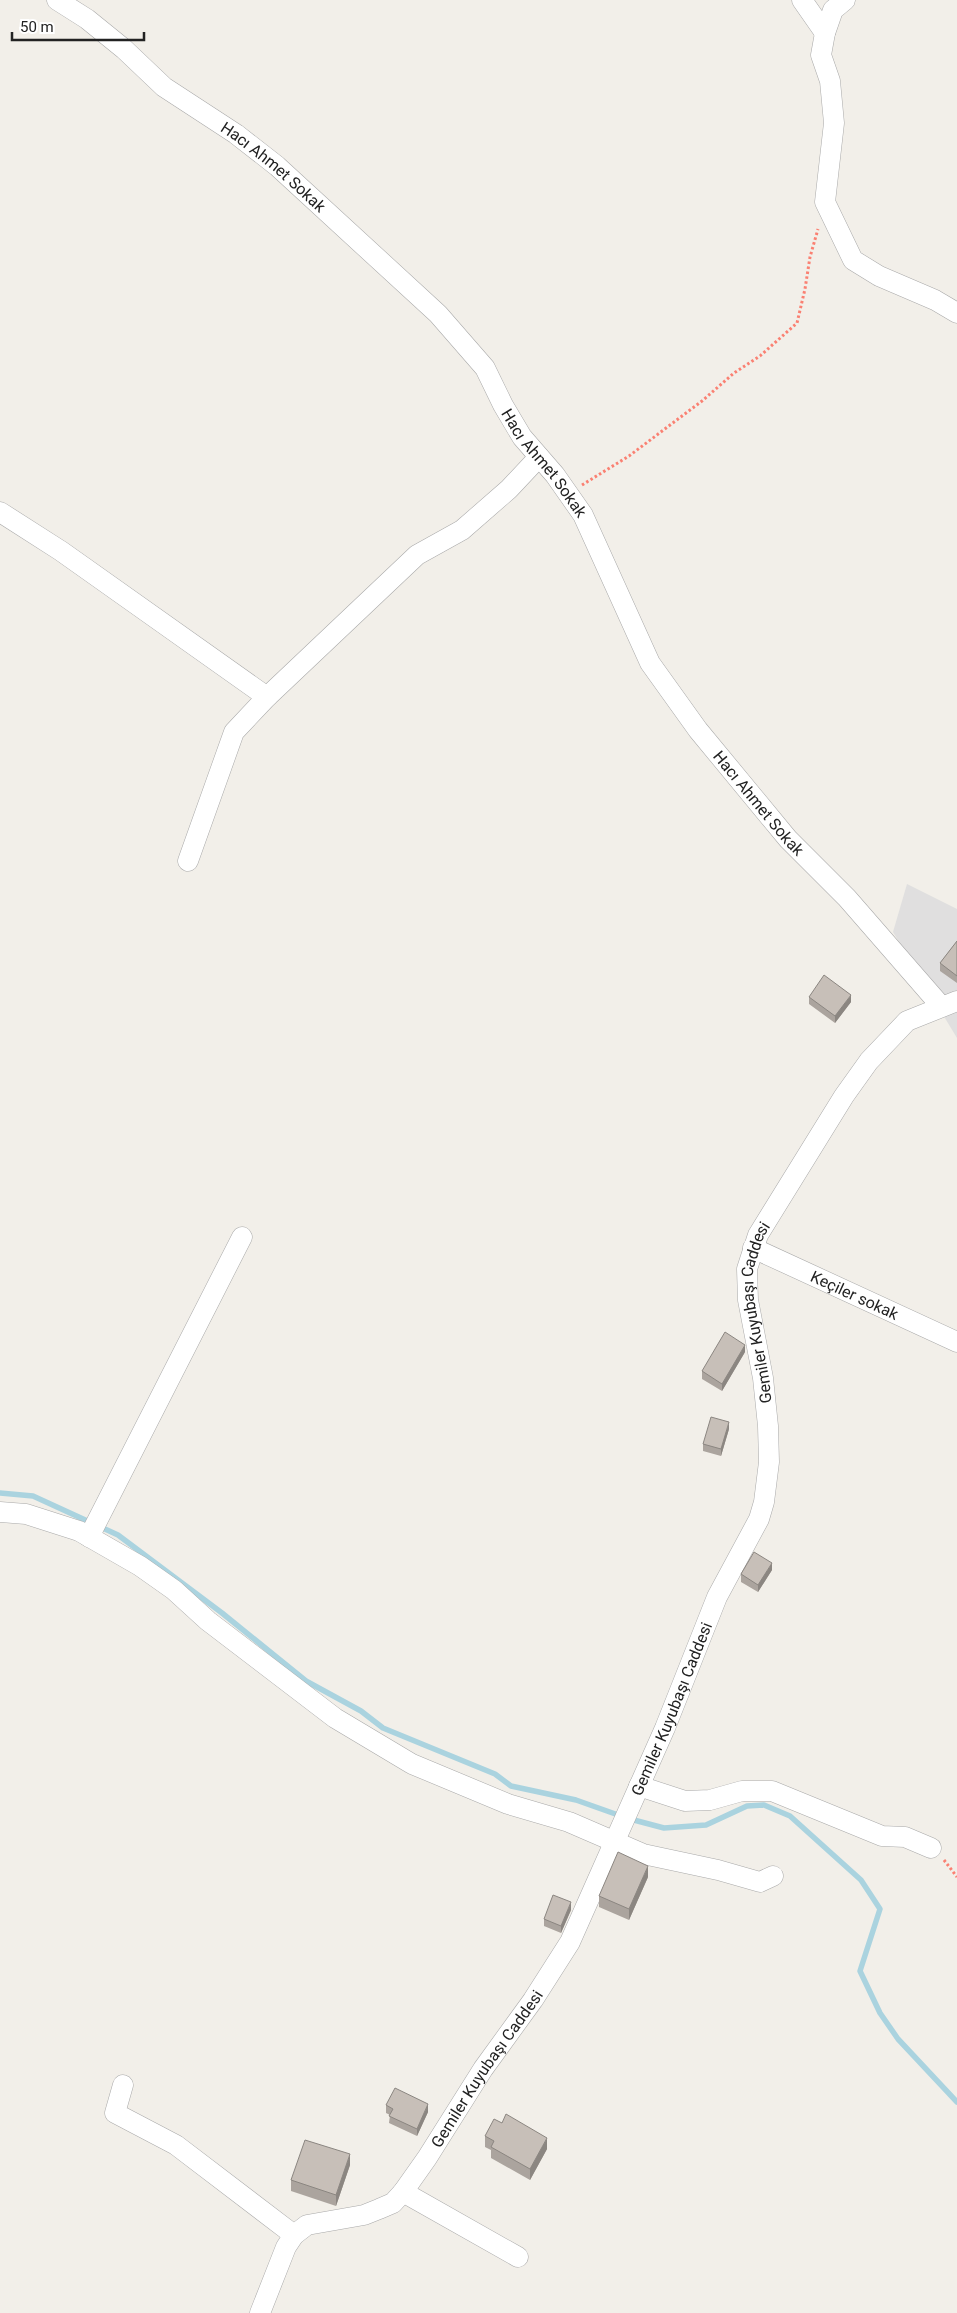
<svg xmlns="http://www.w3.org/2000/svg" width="957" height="2313" font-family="Roboto,sans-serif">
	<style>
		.residential { fill: #e0dfdf }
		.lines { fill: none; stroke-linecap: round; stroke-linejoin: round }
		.stream { stroke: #aad3df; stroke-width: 5.5 }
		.minor-casing { stroke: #a9a9a9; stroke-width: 21 }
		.path { stroke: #fa8072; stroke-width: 3; stroke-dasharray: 2.5 2.5; stroke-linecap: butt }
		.minor { stroke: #fff; stroke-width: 20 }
		.wall { fill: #aba49e }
		.shaded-wall { fill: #8b8681 }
		.building { fill: #c7bfb8; stroke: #8b8681 }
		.labels { text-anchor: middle; stroke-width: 4.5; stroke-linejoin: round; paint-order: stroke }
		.street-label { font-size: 16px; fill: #222; stroke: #fff }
	</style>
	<rect width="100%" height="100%" fill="#f2efe9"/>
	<!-- residential -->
	<path class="residential" d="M 907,884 L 957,909 L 957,1038 L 893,932 Z"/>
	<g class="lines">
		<!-- stream -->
		<path class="stream" d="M 0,1493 L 33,1496 L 118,1535 L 222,1613 L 306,1681 L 361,1711 L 383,1728 L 495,1774 L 511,1786 L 576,1800 L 621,1816
			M 630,1819 L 664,1828 L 706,1825 L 747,1806 L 764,1805 L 790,1816 L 861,1880 L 880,1909 L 860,1971 L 880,2013 L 898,2039 L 957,2102"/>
		<!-- minor casing -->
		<g class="minor-casing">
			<g id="minor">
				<path id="s1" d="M 57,0 L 87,19 L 124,49 L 164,87 L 236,134 L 277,166 L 438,314 L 485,368 L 503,405 L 522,437 L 555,475 L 583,515 L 650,663 L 698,730 L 788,839 L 847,898 L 941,1006"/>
				<path d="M 802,0 L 825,33"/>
				<path d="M 845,0 L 833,10 L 825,33 L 821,55 L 830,81 L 834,123 L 825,202 L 853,260 L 879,276 L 935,300 L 957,313"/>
				<path d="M 0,512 L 61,551 L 267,697"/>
				<path d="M 188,861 L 234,732 L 267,697 L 417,555 L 462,530 L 509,489 L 539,457"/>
				<path id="s2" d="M 753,1248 L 957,1342"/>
				<path d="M 0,1512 L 26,1514 L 79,1531 L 140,1566 L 174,1590 L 208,1621 L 335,1718 L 412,1764 L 508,1804 L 569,1822 L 643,1854 L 718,1870 L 760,1882 L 773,1876"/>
				<path d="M 89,1537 L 242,1237"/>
				<path d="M 639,1786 L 685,1801 L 710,1800 L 742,1791 L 772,1791 L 882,1836 L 905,1837 L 931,1848"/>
				<path d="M 123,2085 L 115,2113 L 176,2145 L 294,2235"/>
				<path d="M 403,2192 L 518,2257"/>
				<path id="s3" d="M 260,2313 L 286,2247 L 294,2235 L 307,2225 L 364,2215 L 379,2209 L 393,2203 L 403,2192 L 427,2158 L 483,2069 L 533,2000 L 570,1942 L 665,1728 L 717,1597 L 759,1519 L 764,1502 L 769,1462 L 768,1426 L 763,1378 L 748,1300 L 747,1269 L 758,1235 L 844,1096 L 869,1061 L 907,1021 L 957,1001"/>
			</g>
		</g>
		<!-- path -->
		<path class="path" d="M 582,485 L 629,456 L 702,401 L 734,373 L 760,356 L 797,323 L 805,289 L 810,257 L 818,229
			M 944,1860 L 957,1877"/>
		<!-- minor -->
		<use href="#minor" class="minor"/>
	</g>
	<!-- wall -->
	<path class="wall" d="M 957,941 L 957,983 L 940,971 L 940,963 Z
		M 809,997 L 851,1002 L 835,1023 L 809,1004 Z
		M 745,1352 L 722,1391 L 702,1379 L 702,1371 Z
		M 729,1429 L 721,1456 L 703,1451 L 703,1444 Z
		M 772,1570 L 758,1592 L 741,1582 L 741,1574 Z
		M 648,1877 L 629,1920 L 599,1907 L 599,1896 Z
		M 571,1910 L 561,1933 L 544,1926 L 544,1919 Z
		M 386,2105 L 428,2112 L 417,2136 L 389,2123 L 390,2115 L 386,2113 Z
		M 485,2136 L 547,2149 L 530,2180 L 491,2158 L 491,2150 L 485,2147 Z
		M 350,2165 L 336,2206 L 291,2191 L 291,2180 Z"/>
	<!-- shaded-wall -->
	<path class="shaded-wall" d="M 851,995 L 851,1002 L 835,1023 L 835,1016 Z
		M 745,1345 L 745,1352 L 722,1391 L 722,1384 Z
		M 729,1422 L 729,1429 L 721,1456 L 721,1449 Z
		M 772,1563 L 772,1570 L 758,1592 L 758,1585 Z
		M 648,1866 L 648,1877 L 629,1920 L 629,1909 Z
		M 571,1902 L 571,1910 L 561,1933 L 561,1926 Z
		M 428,2104 L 428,2112 L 417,2136 L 417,2129 Z
		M 547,2138 L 547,2149 L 530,2180 L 530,2169 Z
		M 350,2154 L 350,2165 L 336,2206 L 336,2195 Z"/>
	<!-- building -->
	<path class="building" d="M 957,941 L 957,976 L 940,963 Z
		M 824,975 L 851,995 L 835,1016 L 809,997 Z
		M 725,1332 L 745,1345 L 722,1384 L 702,1371 Z
		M 711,1417 L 729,1422 L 721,1449 L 703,1444 Z
		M 754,1552 L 772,1563 L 758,1585 L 741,1574 Z
		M 618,1852 L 648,1866 L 629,1909 L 599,1896 Z
		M 553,1895 L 571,1902 L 561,1926 L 544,1919 Z
		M 395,2088 L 428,2104 L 417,2129 L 389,2116 L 393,2109 L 386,2105 Z
		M 506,2114 L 547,2138 L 530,2169 L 491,2147 L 494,2141 L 485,2136 L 494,2119 L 502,2123 Z
		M 305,2140 L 350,2154 L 336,2195 L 291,2180 Z"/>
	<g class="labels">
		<!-- street labels -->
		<g class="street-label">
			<text dy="6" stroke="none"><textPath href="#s1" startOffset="274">Hacı Ahmet Sokak</textPath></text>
			<text dy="6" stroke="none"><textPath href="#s1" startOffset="679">Hacı Ahmet Sokak</textPath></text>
			<text dy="6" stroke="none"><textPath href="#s1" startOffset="1084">Hacı Ahmet Sokak</textPath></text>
			<text dy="6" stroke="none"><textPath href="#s2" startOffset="112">Keçiler sokak</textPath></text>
			<text dy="6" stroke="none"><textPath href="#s3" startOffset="1180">Gemiler Kuyubaşı Caddesi</textPath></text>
			<text dy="6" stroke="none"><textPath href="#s3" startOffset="761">Gemiler Kuyubaşı Caddesi</textPath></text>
			<text dy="6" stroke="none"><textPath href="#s3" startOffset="355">Gemiler Kuyubaşı Caddesi</textPath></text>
		</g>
	</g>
	<!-- scale -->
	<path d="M12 32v8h132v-8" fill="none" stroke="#222222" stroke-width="2.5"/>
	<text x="20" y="32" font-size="15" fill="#222222" stroke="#ffffff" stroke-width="4" paint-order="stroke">50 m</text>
</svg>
